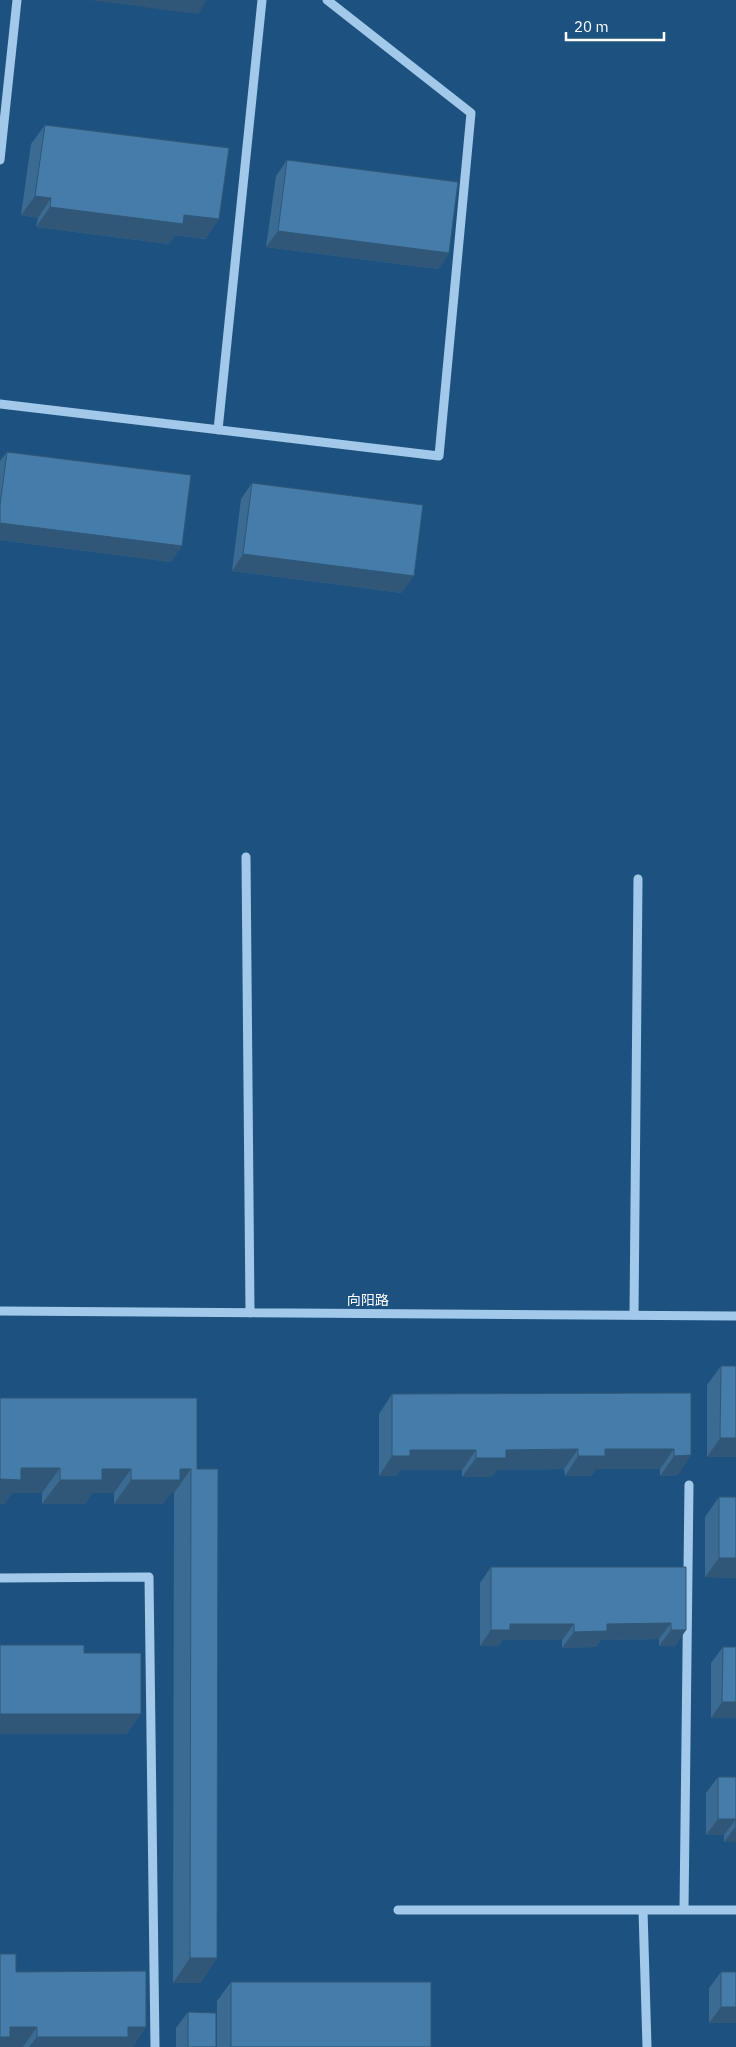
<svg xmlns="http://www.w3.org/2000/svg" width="736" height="2047" font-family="'IBM Plex Sans','Noto Sans SC',sans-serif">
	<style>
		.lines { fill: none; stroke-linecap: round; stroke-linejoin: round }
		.minor { stroke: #a2c9e9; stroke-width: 9 }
		.wall { fill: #3b6b92 }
		.shaded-wall { fill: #305777 }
		.building { fill: #457caa; stroke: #305777 }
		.labels { text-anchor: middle; stroke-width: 4; stroke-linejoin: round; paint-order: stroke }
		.street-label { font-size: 14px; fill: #fff; stroke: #1d5280 }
	</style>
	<rect width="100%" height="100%" fill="#1d5280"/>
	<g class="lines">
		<!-- minor -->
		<path class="minor" d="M 0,160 L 17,0
			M 0,404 L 439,456 L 471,113 L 327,0
			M 218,430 L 262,0
			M 246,857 L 250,1313
			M 0,1311 L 736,1316
			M 634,1315 L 638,879
			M 0,1578 L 149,1577 L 155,2047
			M 398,1910 L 736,1910
			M 643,1910 L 647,2047
			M 684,1910 L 689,1485"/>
	</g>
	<!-- wall -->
	<path class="wall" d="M 45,125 L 219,219 L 205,239 L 175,235 L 169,244 L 36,227 L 38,218 L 21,215 L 31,144 Z
		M 287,160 L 449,253 L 438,269 L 266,247 L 276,176 Z
		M 7,452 L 171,562 L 0,540 L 0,461 Z
		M 252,483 L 402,593 L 232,571 L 241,499 Z
		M 721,1366 L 736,1457 L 707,1457 L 707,1385 Z
		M 691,1393 L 678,1475 L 660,1476 L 660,1469 L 596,1469 L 591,1476 L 565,1476 L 564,1469 L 497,1470 L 492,1477 L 462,1477 L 462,1470 L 400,1470 L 396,1476 L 379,1476 L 379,1414 L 392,1394 Z
		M 0,1398 L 197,1469 L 217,1958 L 200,1983 L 173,1983 L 174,1493 L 171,1493 L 163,1504 L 114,1504 L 114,1493 L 92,1493 L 85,1504 L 42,1504 L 42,1493 L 12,1493 L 4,1504 Z
		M 719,1497 L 736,1578 L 705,1577 L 705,1517 Z
		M 491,1567 L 686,1567 L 686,1630 L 675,1646 L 659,1646 L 659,1639 L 601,1640 L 595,1647 L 562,1648 L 562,1640 L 503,1640 L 498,1646 L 480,1646 L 480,1583 Z
		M 723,1647 L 736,1718 L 711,1718 L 711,1663 Z
		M 718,1777 L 736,1777 L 736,1842 L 724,1842 L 724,1835 L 706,1835 L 706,1793 Z
		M 16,1972 L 133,2047 L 0,2047 Z
		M 721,1972 L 736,2023 L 709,2023 L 709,1988 Z
		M 231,1982 L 431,2047 L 217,2047 L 217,2001 Z
		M 188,2012 L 216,2047 L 176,2047 L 176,2028 Z"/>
	<!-- shaded-wall -->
	<path class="shaded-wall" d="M 89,0 L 207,0 L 198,14 Z
		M 35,196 L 51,198 L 38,218 L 21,215 Z
		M 50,207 L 184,215 L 219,219 L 205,239 L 175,235 L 169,244 L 36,227 Z
		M 278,231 L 449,253 L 438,269 L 266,247 Z
		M 0,523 L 182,546 L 171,562 L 0,540 Z
		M 243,554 L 414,576 L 402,593 L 232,571 Z
		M 720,1438 L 736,1438 L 736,1457 L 707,1457 Z
		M 578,1449 L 564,1469 L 497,1470 L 492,1477 L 462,1477 L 476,1458 L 506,1450 Z
		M 605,1449 L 674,1449 L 660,1469 L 596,1469 L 591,1476 L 565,1476 L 578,1456 Z
		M 410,1450 L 476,1450 L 462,1470 L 400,1470 L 396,1476 L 379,1476 L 392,1456 Z
		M 691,1455 L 678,1475 L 660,1476 L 674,1456 Z
		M 21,1468 L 60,1468 L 42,1493 L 12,1493 L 4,1504 L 0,1504 L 0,1479 Z
		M 102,1469 L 131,1469 L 114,1493 L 92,1493 L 85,1504 L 42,1504 L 60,1480 Z
		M 180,1469 L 191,1469 L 174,1493 L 171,1493 L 163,1504 L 114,1504 L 131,1480 Z
		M 719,1558 L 736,1558 L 736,1578 L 705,1577 Z
		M 671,1623 L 659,1639 L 601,1640 L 595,1647 L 562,1648 L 574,1632 L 607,1624 Z
		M 510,1624 L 574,1624 L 562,1640 L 503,1640 L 498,1646 L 480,1646 L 491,1630 Z
		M 671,1630 L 686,1630 L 675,1646 L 659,1646 Z
		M 722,1702 L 736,1702 L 736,1718 L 711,1718 Z
		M 0,1714 L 141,1714 L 127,1734 L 0,1734 Z
		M 718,1819 L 736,1819 L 724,1835 L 706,1835 Z
		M 736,1826 L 736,1842 L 724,1842 Z
		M 190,1958 L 217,1958 L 200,1983 L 173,1983 Z
		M 721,2007 L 736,2007 L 736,2023 L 709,2023 Z
		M 10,2027 L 37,2027 L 23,2047 L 0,2047 L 0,2037 Z
		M 128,2027 L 146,2027 L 133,2047 L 29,2047 L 37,2037 Z"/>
	<!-- building -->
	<path class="building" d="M 45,125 L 229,148 L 219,219 L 184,215 L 183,224 L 50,207 L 51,198 L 35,196 Z
		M 287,160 L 458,182 L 449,253 L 278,231 Z
		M 7,452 L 191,475 L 182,546 L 0,523 L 0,505 Z
		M 252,483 L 423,505 L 414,576 L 243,554 Z
		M 721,1366 L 736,1366 L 736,1438 L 720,1438 Z
		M 691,1393 L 691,1455 L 674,1456 L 674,1449 L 605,1449 L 605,1456 L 578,1456 L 578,1449 L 506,1450 L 506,1458 L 476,1458 L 476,1450 L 410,1450 L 410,1456 L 392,1456 L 392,1394 Z
		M 0,1398 L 197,1398 L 197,1469 L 218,1469 L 217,1958 L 190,1958 L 191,1469 L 180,1469 L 180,1480 L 131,1480 L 131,1469 L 102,1469 L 102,1480 L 60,1480 L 60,1468 L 21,1468 L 21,1480 L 0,1479 Z
		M 719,1497 L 736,1497 L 736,1558 L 719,1558 Z
		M 491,1567 L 686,1567 L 686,1630 L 671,1630 L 671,1623 L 607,1624 L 607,1631 L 574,1632 L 574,1624 L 510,1624 L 510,1630 L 491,1630 Z
		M 0,1645 L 84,1645 L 84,1653 L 141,1653 L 141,1714 L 0,1714 Z
		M 723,1647 L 736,1647 L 736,1702 L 722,1702 Z
		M 718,1777 L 736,1777 L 736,1826 L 736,1819 L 718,1819 Z
		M 0,1954 L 16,1954 L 16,1972 L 146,1971 L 146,2027 L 128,2027 L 128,2037 L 37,2037 L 37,2027 L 10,2027 L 10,2037 L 0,2037 Z
		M 721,1972 L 736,1972 L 736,2007 L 721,2007 Z
		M 231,1982 L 431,1982 L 431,2047 L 231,2047 Z
		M 188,2012 L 216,2013 L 216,2047 L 188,2047 Z"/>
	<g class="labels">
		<!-- street labels -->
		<g class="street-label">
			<text x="368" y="1305">向阳路</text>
		</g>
	</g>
	<!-- scale -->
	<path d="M566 32v8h98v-8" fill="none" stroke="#ffffff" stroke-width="2.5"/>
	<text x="574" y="32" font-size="15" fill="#ffffff" stroke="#1d5280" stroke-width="4" paint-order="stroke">20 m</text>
</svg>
